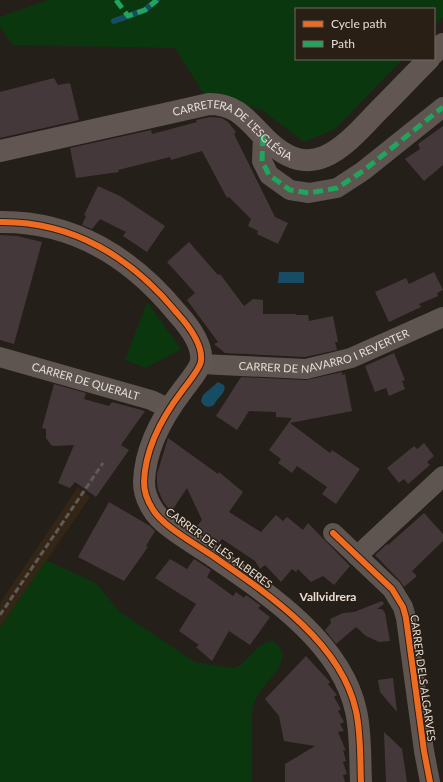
<svg xmlns="http://www.w3.org/2000/svg" width="443" height="782" font-family="Lato,sans-serif">
	<style>
		.built { fill: #342616 }
		.green { fill: #0b370e }
		.water { fill: #164d65 }
		.lines { fill: none; stroke-linecap: round; stroke-linejoin: round }
		.stream { stroke: #164d65; stroke-width: 6 }
		.building { fill: #45383b }
		.street { stroke: #5e5551; stroke-width: 20 }
		.secondary { stroke: #615652; stroke-width: 22 }
		.rail { stroke: #605955; stroke-width: 3; stroke-dasharray: 6 3; stroke-linecap: butt }
		.quiet { stroke: #20a55d; stroke-width: 5; stroke-dasharray: 10 5; stroke-linecap: butt }
		.cycleway-casing { stroke: #2a1f14; stroke-width: 8 }
		.cycleway { stroke: #ed6a23; stroke-width: 6 }
		.labels { text-anchor: middle; stroke-width: 3; stroke-linejoin: round; paint-order: stroke }
		.street-label { font-size: 11px; fill: #e5ded7; stroke: #2a1f14 }
		.neighbourhood-label { font-size: 12px; font-weight: bold; fill: #e5ded7; stroke: #2a1f14 }
	</style>
	<rect width="100%" height="100%" fill="#251f19"/>
	<!-- built -->
	<path class="built" d="M 78,487 L 90,497 L 0,628 L 0,603 Z"/>
	<!-- green -->
	<path class="green" d="M 48,0 L 443,0 L 443,17 L 434,26 L 434,9 L 296,9 L 296,59 L 403,59 L 335,129 L 304,142 L 262,110 L 203,93 L 175,48 L 13,45 L 0,27 L 0,17 Z
		M 147,302 L 181,349 L 146,368 L 125,360 Z
		M 46,560 L 96,583 L 118,610 L 123,614 L 195,662 L 233,668 L 240,665 L 260,646 L 267,642 L 273,641 C 297,657 269,678 259,693 C 255,699 254,704 252,711 L 252,782 L 0,782 L 0,628 Z"/>
	<!-- water -->
	<path class="water" d="M 279,272 L 304,272 L 304,283 L 278,283 Z
		M 218,382 L 224,385 C 227,393 217,397 214,405 C 209,408 203,407 201,401 L 203,395 Z"/>
	<g class="lines">
		<!-- stream -->
		<path class="stream" d="M 114,21 L 145,10 L 157,0"/>
	</g>
	<!-- building -->
	<path class="building" d="M 54,78 L 58,85 L 70,83 L 79,120 L 0,138 L 0,92 Z
		M 210,117 L 222,118 L 228,122 L 236,132 L 234,134 L 275,217 L 288,223 L 278,244 L 257,234 L 258,231 L 248,226 L 251,219 L 229,197 L 227,198 L 202,151 L 171,160 L 170,157 L 118,170 L 119,172 L 76,178 L 70,148 L 151,130 L 152,134 L 197,122 L 196,120 Z
		M 443,126 L 443,165 L 424,181 L 405,159 L 420,149 L 418,144 Z
		M 98,186 L 120,196 L 165,226 L 147,252 L 123,236 L 126,232 L 100,219 L 92,229 L 82,225 L 86,216 L 84,215 Z
		M 0,235 L 17,236 L 42,242 L 14,344 L 0,340 Z
		M 189,242 L 218,275 L 220,274 L 244,306 L 253,299 L 263,300 L 263,314 L 296,314 L 296,315 L 308,315 L 309,321 L 333,316 L 338,342 L 335,342 L 337,350 L 305,357 L 225,353 L 214,344 L 218,342 L 187,300 L 195,293 L 167,262 Z
		M 434,272 L 443,290 L 437,293 L 438,296 L 419,304 L 421,307 L 389,322 L 375,292 L 406,278 L 409,284 Z
		M 394,353 L 405,380 L 402,381 L 405,389 L 389,396 L 386,388 L 375,392 L 365,366 Z
		M 342,372 L 342,375 L 345,374 L 352,411 L 290,423 L 330,453 L 332,450 L 360,469 L 336,504 L 322,494 L 327,487 L 297,466 L 292,473 L 278,463 L 281,459 L 269,450 L 292,418 L 276,417 L 276,412 L 249,411 L 237,430 L 216,416 L 241,377 L 306,380 Z
		M 54,384 L 86,393 L 84,399 L 109,406 L 112,402 L 145,411 L 121,445 L 129,450 L 96,497 L 75,482 L 70,488 L 58,483 L 74,445 L 54,446 L 51,445 L 46,438 L 46,429 L 42,428 Z
		M 168,438 L 218,474 L 219,472 L 243,492 L 229,512 L 261,532 L 276,515 L 283,521 L 287,517 L 303,530 L 308,523 L 350,566 L 334,585 L 323,576 L 311,582 L 298,569 L 296,572 L 292,569 L 281,582 L 265,565 L 260,569 L 255,561 L 222,539 L 218,544 L 194,529 L 202,520 L 187,488 L 171,512 L 163,501 L 158,490 L 157,483 L 157,474 Z
		M 424,443 L 434,456 L 427,462 L 430,465 L 408,484 L 404,479 L 399,483 L 387,468 L 414,446 L 417,449 Z
		M 109,502 L 150,526 L 155,531 L 146,546 L 148,547 L 124,581 L 78,557 Z
		M 424,513 L 443,534 L 443,541 L 412,571 L 417,576 L 404,587 L 400,581 L 375,555 L 387,544 L 388,545 Z
		M 170,559 L 187,569 L 194,559 L 211,570 L 207,577 L 233,596 L 236,592 L 244,598 L 246,595 L 261,606 L 258,608 L 270,617 L 250,645 L 229,631 L 212,661 L 196,647 L 199,645 L 179,631 L 196,604 L 155,578 Z
		M 382,601 L 384,604 L 377,609 L 382,609 L 385,613 L 390,641 L 379,642 L 366,636 L 356,627 L 336,644 L 325,630 L 331,623 L 330,619 L 343,613 L 354,612 Z
		M 306,656 L 330,682 L 328,684 L 337,695 L 334,697 L 341,709 L 338,711 L 344,722 L 340,724 L 344,731 L 338,732 L 346,751 L 343,750 L 346,761 L 343,762 L 347,774 L 343,775 L 345,782 L 285,782 L 285,764 L 315,746 L 284,741 L 279,716 L 265,699 Z
		M 393,678 L 397,712 L 380,692 L 378,680 Z
		M 384,732 L 402,749 L 407,782 L 386,782 Z"/>
	<g class="lines">
		<!-- street -->
		<g class="street">
			<path d="M 263,136 L 262,161 L 269,175 L 290,190 L 309,193 L 337,188 L 363,171 L 443,107"/>
			<path id="s1" d="M 0,357 L 151,400 L 170,409"/>
			<path id="s2" d="M 201,364 L 306,369 L 351,358 L 443,317"/>
			<path d="M 333,533 L 392,589 L 403,607 L 406,618 L 424,751 L 430,782"/>
			<path d="M 357,556 L 443,476"/>
		</g>
		<!-- secondary -->
		<g class="secondary">
			<path d="M 434,53 L 443,44"/>
			<path id="s3" d="M 0,151 L 209,104 C 237,104 247,120 266,139 C 312,185 344,147 378,111 C 395,94 412,76 429,59"/>
			<path d="M 0,222 C 73,221 132,258 177,313 C 188,325 203,344 201,361 C 200,369 187,384 182,391 C 163,416 145,449 144,482 C 144,490 147,500 152,508 C 161,525 194,543 210,554 C 265,592 341,641 356,711 C 361,733 360,759 361,782"/>
		</g>
		<!-- rail -->
		<path class="rail" d="M 0,615 L 103,463"/>
		<!-- quiet -->
		<path class="quiet" d="M 116,0 L 128,16 L 145,10 L 157,0
			M 263,136 L 262,161 L 269,175 L 290,190 L 309,193 L 337,188 L 363,171 L 443,107"/>
		<!-- cycleway casing -->
		<g class="cycleway-casing">
			<path id="cycleway" d="M 0,222 C 73,221 132,258 177,313 C 188,325 203,344 201,361 C 200,369 187,384 182,391 C 163,416 145,449 144,482 C 144,490 147,500 152,508 C 161,525 194,543 210,554 C 265,592 341,641 356,711 C 361,733 360,759 361,782
				M 333,533 L 392,589 L 403,607 L 406,618 L 424,751 L 430,782"/>
		</g>
		<!-- cycleway -->
		<use href="#cycleway" class="cycleway"/>
	</g>
	<g class="labels">
		<!-- street labels -->
		<g class="street-label">
			<text dy="4" stroke="none"><textPath href="#s3" startOffset="246">CARRETERA DE L'ESGLÉSIA</textPath></text>
			<text dy="4" stroke="none"><textPath href="#s2" startOffset="126">CARRER DE NAVARRO I REVERTER</textPath></text>
			<text dy="4" stroke="none"><textPath href="#s1" startOffset="89">CARRER DE QUERALT</textPath></text>
			<text transform="translate(219 548) rotate(36)" y="4">CARRER DE LES ALBERES</text>
			<text transform="translate(423 678) rotate(82)" y="4">CARRER DELS ALGARVES</text>
		</g>
		<!-- neighbourhood labels -->
		<g class="neighbourhood-label">
			<text x="328" y="601">Vallvidrera</text>
		</g>
	</g>
	<!-- legend -->
	<rect x="295" y="8" width="140" height="52" fill="#2a1f14" stroke="#756b62"/>
	<rect x="303" y="21" width="20" height="6" fill="#ed6a23" stroke="#756b62"/>
	<text x="331" y="28" font-size="12" fill="#e5ded7">Cycle path</text>
	<rect x="303" y="41" width="20" height="6" fill="#20a55d" stroke="#756b62"/>
	<text x="331" y="48" font-size="12" fill="#e5ded7">Path</text>
</svg>
